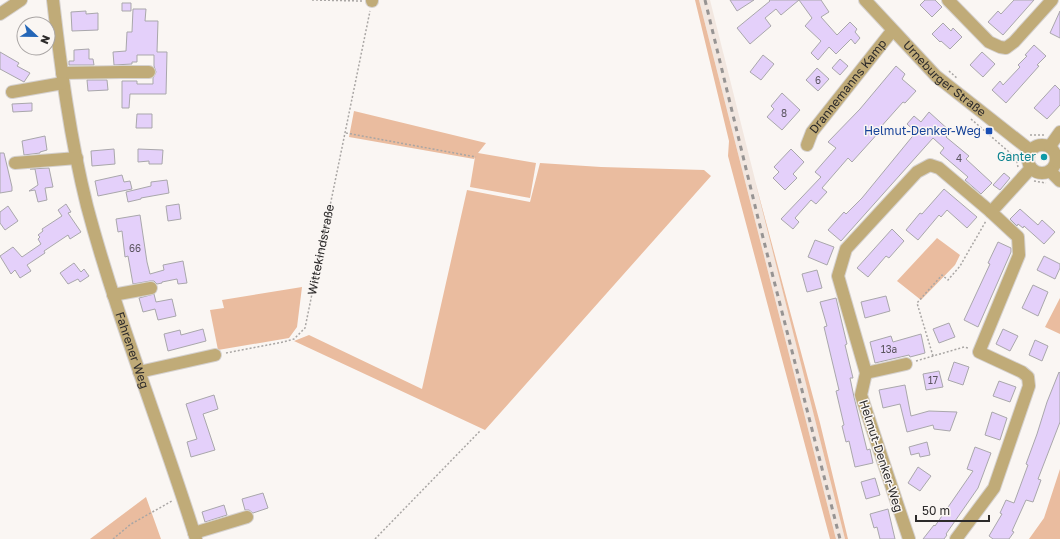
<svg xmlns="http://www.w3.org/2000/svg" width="1060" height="539" font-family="'Golos Text',sans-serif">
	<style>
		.built { fill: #f2e7e0 }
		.green { fill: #eabc9f }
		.building { fill: #e4d0fa; stroke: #a9a7ab }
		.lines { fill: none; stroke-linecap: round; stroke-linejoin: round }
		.minor-casing { stroke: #d5d1cf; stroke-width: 14 }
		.path { stroke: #a9a6a4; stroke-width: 1.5; stroke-dasharray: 2 2; stroke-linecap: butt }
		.minor { stroke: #c0ab78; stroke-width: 12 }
		.rail { stroke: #979493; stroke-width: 3; stroke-dasharray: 5 5; stroke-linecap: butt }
		.transit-dot { fill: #1a4fb4; stroke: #faf6f3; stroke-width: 1.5 }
		.culture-dot { fill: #0f9aa8; stroke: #faf6f3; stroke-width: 1.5 }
		.labels { text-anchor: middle; stroke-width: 3; stroke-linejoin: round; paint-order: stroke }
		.number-label { font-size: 10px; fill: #5a545e }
		.street-label { font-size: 12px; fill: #2c2a2a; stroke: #faf6f3 }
		.transit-label { font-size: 12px; fill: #164399; stroke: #faf6f3; text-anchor: end }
		.culture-label { font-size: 12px; fill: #0d838f; stroke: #faf6f3; text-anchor: end }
	</style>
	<rect width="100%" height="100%" fill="#faf6f3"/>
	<!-- built -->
	<path class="built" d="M 699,0 L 710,0 L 845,539 L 836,539 Z"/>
	<!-- green -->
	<path class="green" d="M 695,0 L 699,0 L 836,539 L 830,539 L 728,156 L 729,141 Z
		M 354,111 L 486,143 L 478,153 L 536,163 L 530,198 L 470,187 L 475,157 L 474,159 L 349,137 Z
		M 540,163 L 601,167 L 704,170 L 711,176 L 485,430 L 294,341 L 309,335 L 422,389 L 467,190 L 530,202 Z
		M 755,181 L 820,423 L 848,539 L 845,539 Z
		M 937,238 L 960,255 L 955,265 L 921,300 L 897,281 Z
		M 302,287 L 297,327 L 289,338 L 218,350 L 210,310 L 224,308 L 222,300 Z
		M 1060,298 L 1060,334 L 1045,327 Z
		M 1060,469 L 1060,539 L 1029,539 L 1044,518 Z
		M 146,497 L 161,539 L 90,539 Z"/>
	<!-- building -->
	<path class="building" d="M 730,0 L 754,0 L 737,11 Z
		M 769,0 L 799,0 L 781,15 L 776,9 L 765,18 L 771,26 L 750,44 L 737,28 L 770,1 Z
		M 799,0 L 821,0 L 829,12 L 821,17 L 837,35 L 850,22 L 857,29 L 855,32 L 860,38 L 855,44 L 851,39 L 836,54 L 829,47 L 818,60 L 811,53 L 821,41 L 805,26 L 812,18 Z
		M 925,0 L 935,0 L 942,7 L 932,17 L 920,5 Z
		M 1014,0 L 1034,0 L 1003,35 L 988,22 L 998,11 L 1001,14 Z
		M 122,3 L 131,3 L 131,11 L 122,11 Z
		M 133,9 L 146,9 L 145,21 L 158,21 L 157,52 L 167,52 L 166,94 L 130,94 L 129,108 L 122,108 L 122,81 L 137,81 L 137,84 L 153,84 L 153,78 L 156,72 L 154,66 L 154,55 L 137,55 L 137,62 L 132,62 L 132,64 L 114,65 L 113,52 L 126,51 L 127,32 L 132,32 Z
		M 86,11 L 86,14 L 98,13 L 98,30 L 72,31 L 71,12 Z
		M 1060,11 L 1060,38 L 1050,33 Z
		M 943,23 L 951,31 L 953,28 L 962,37 L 950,49 L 941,41 L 940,42 L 932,34 Z
		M 1034,45 L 1046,56 L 1037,65 L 1039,66 L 1006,103 L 992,90 L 1000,81 L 1003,85 L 1020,67 L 1018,65 L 1027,56 L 1025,55 Z
		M 89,49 L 89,59 L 93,59 L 94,65 L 69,65 L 69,61 L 74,61 L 74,50 Z
		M 0,52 L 19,63 L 17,66 L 30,73 L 24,82 L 0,69 Z
		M 982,52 L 995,64 L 983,77 L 970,65 Z
		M 763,55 L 774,64 L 761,80 L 750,72 Z
		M 840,59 L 848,66 L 840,75 L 832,68 Z
		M 896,66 L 905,74 L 902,79 L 916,91 L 905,103 L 903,102 L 879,129 L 880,131 L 852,162 L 848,158 L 822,188 L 827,192 L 816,204 L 811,200 L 795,218 L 799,222 L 793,229 L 781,219 L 821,177 L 815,172 L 836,148 L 828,142 L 860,109 Z
		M 817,68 L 829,79 L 818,91 L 806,80 Z
		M 87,80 L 107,80 L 108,90 L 88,91 Z
		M 1055,85 L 1060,90 L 1060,105 L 1047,119 L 1034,108 Z
		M 782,93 L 800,110 L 782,130 L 767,117 L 774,109 L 771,106 Z
		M 32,103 L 32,111 L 13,112 L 12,104 Z
		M 929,112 L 951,132 L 946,137 L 969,156 L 966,159 L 992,183 L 981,194 L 965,180 L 968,177 L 940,153 L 944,148 L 933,138 L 841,241 L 828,230 L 844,212 L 846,214 L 862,198 L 916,132 L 907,124 L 914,116 L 921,122 Z
		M 137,114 L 152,114 L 152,128 L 136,128 Z
		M 45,136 L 47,150 L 40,152 L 40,153 L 24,155 L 22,141 Z
		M 114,149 L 115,164 L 92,166 L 91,151 Z
		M 138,149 L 163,150 L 162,164 L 149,164 L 149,161 L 138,162 Z
		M 791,149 L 804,162 L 793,174 L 797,178 L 785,190 L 773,178 L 779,172 L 774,167 Z
		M 0,153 L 4,153 L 12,187 L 12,191 L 0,193 Z
		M 49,168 L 53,187 L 45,188 L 47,200 L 38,202 L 35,190 L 29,191 L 38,185 L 35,169 L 30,169 Z
		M 1004,173 L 1010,178 L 1000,190 L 993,185 Z
		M 122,175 L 124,182 L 130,181 L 132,189 L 98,196 L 95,181 Z
		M 167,180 L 169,193 L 141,198 L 141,199 L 128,202 L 126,192 L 151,186 L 151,182 Z
		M 944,189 L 977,217 L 967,228 L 947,210 L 941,217 L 939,215 L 918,240 L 906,230 L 920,213 L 922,214 Z
		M 66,204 L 71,212 L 68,213 L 81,232 L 70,239 L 68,235 L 44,251 L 45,253 L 27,265 L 31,271 L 20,278 L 15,270 L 11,274 L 0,256 L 13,247 L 22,257 L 41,244 L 38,239 L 40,237 L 38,235 L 43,231 L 42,229 L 62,216 L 58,210 Z
		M 179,204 L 181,219 L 168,221 L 166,206 Z
		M 8,206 L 18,221 L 5,230 L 0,223 L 0,212 Z
		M 1020,209 L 1038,225 L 1042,220 L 1055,232 L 1044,244 L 1024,226 L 1023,228 L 1018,224 L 1017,226 L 1010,219 Z
		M 140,215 L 147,262 L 150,274 L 164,270 L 163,265 L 183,261 L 187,283 L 178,284 L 177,279 L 162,282 L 162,283 L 157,284 L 154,281 L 150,281 L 133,284 L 128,256 L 125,257 L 122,231 L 118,232 L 116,219 Z
		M 892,229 L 904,241 L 889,258 L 886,256 L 868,277 L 857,268 Z
		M 815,240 L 834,247 L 827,265 L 808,257 Z
		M 998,242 L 1011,248 L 1011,252 L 978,327 L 964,320 L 990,264 L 988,263 Z
		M 1044,256 L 1060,264 L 1060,268 L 1055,279 L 1037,270 Z
		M 74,263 L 81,272 L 84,269 L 89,276 L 80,282 L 78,279 L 68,284 L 60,273 Z
		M 817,270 L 822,288 L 807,292 L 802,274 Z
		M 1033,285 L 1048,292 L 1038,316 L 1022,308 Z
		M 154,294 L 156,302 L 172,299 L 176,316 L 158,320 L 155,309 L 143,312 L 139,298 Z
		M 886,296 L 890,311 L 865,318 L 861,302 Z
		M 836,298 L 847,344 L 845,345 L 853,378 L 850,378 L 854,397 L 867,450 L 870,449 L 873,463 L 855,467 L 849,441 L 846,442 L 842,426 L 844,425 L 836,391 L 839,390 L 824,327 L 827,326 L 820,302 Z
		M 949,323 L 955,337 L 939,343 L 933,329 Z
		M 203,329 L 206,341 L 168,351 L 164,334 L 180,330 L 181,335 Z
		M 1003,329 L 1018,336 L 1010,351 L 996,344 Z
		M 921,334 L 925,353 L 910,357 L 909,355 L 875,363 L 870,342 L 891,336 L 893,342 Z
		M 1035,340 L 1048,346 L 1042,361 L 1029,355 Z
		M 954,362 L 969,367 L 963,385 L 948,380 Z
		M 939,371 L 943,387 L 926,390 L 923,374 Z
		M 1059,372 L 1060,373 L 1060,422 L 1038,479 L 1041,480 L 1033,502 L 1026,500 L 1012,531 L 1014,532 L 1009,539 L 993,539 L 989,536 L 1002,514 L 1000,513 L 1006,500 L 1014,503 L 1028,465 L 1026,464 L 1037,434 L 1047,402 Z
		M 999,381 L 1016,387 L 1010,402 L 993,396 Z
		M 905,385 L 911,416 L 929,411 L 957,412 L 950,431 L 934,429 L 933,425 L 907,432 L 900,404 L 883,408 L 879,390 Z
		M 214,395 L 218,409 L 203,414 L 215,450 L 191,457 L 187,442 L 197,439 L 186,404 Z
		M 992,412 L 1007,418 L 1000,440 L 985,435 Z
		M 927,442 L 930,455 L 920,457 L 919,453 L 911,455 L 909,447 Z
		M 975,447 L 991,453 L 978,488 L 946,534 L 947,535 L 944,539 L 923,539 L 934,525 L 935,526 L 973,471 L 967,469 Z
		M 918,467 L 931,476 L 920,491 L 908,483 Z
		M 875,478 L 880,495 L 866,499 L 861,482 Z
		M 263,493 L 268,508 L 253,513 L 249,510 L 245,510 L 242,499 Z
		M 224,505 L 227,515 L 205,522 L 202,512 Z
		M 888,509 L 895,539 L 880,539 L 877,527 L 874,528 L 870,514 Z"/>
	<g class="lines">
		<!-- minor casing -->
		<g class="minor-casing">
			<g id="minor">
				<path id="s2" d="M 53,0 C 61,69 70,138 87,206 C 117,319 161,427 196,539"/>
				<path id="s3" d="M 865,0 L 936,76 L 1030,150"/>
				<path d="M 948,0 L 989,42 L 1000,47 L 1006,48 L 1014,42 L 1052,0"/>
				<path d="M 372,1 L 372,0"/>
				<path d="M 0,14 L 21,0"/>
				<path d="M 62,73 L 121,72 L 149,72"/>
				<path d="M 12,92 L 63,83"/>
				<circle cx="1042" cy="159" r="14"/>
				<path id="s4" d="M 807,145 L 812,132 L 892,31"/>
				<path d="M 1050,146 L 1060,132"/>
				<path d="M 15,163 L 77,158"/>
				<path d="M 1050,171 L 1060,181"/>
				<path d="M 113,295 L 151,288"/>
				<path d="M 139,372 L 215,355"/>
				<path d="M 866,373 L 906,364"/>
				<path d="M 194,533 L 247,517"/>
				<path d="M 909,539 L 861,395 L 866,373 L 838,276 L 846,249 L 917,172 L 930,165 L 939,168 L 991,212 L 1031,168"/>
				<path d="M 956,539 L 994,488 L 1029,386 L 1028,377 L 1022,372 L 979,352 L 1019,255 L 1018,237 L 991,212"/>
			</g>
		</g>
		<!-- path -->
		<g class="path">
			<path d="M 312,0 L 362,1"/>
			<path d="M 949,71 L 958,79"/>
			<path d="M 971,119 L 1016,158"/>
			<path d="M 346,133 L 476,157"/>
			<path d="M 1030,135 L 1044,135"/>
			<path d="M 1018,167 L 1016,158 L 1018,154"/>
			<path d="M 1034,181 L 1046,183"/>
			<path id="s1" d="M 226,353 L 283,342 L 294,339 L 305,328 L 370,11"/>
			<path d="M 933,356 L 917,303 L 942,275 L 948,280 L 960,266 L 986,221"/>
			<path d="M 916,361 L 964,347 L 968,348"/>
			<path d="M 113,539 L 131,524 L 172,501"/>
			<path d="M 375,539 L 480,431"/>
		</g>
		<!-- minor -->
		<use href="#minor" class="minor"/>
		<!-- rail -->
		<path class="rail" d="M 705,0 L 758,218 L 840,539"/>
	</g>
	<!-- markers -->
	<rect class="transit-dot" x="985" y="127" width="8" height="8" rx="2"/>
	<circle class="culture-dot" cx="1044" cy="157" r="4"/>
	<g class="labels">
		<!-- number labels -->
		<g class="number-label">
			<text x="818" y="84">6</text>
			<text x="784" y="117">8</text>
			<text x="959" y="162">4</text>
			<text x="135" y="252">66</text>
			<text x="889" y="353">13a</text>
			<text x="933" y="384">17</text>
		</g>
		<!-- street labels -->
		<g class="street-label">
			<text dy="4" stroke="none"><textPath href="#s3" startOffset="112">Urneburger Straße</textPath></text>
			<text dy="4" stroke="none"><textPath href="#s4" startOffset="72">Drannemanns Kamp</textPath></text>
			<text dy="4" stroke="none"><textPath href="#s1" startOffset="165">Wittekindstraße</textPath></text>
			<text dy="4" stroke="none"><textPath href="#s2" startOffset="360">Fahrener Weg</textPath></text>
			<text transform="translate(881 456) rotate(72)" y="4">Helmut-Denker-Weg</text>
		</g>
		<!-- transit labels -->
		<g class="transit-label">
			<text x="981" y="135">Helmut-Denker-Weg</text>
		</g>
		<!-- culture labels -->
		<g class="culture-label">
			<text x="1036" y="161">Ganter</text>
		</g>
	</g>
	<!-- north arrow -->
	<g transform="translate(36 36) rotate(112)"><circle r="19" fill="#faf6f3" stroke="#a8a4a3"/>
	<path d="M0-3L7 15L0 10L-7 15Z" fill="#2466b7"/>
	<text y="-6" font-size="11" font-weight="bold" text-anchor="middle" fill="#2c2a2a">N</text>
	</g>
	<!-- scale -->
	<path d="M916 515v6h73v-6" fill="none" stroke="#2c2a2a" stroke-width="2"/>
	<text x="922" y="515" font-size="12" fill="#2c2a2a" stroke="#faf6f3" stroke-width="3" paint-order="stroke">50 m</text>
</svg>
